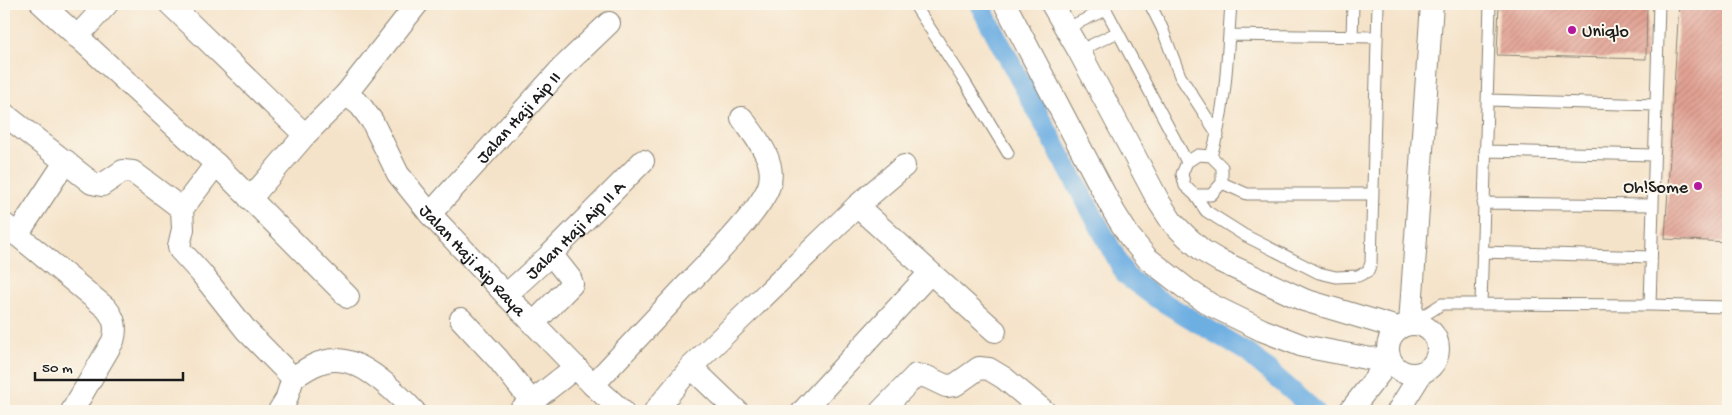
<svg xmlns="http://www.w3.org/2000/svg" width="1732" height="415" font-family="'Gochi Hand',sans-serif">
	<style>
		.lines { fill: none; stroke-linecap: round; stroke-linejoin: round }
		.canal { stroke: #6eafe2; stroke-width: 20 }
		.building { fill: url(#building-hatch) }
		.lane-casing { stroke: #888072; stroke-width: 13 }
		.street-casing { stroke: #888072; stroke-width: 24 }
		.lane { stroke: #fff; stroke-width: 11 }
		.street { stroke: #fff; stroke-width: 22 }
		.poi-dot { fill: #b5179e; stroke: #fbf7ec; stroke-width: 2 }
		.labels { text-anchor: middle; stroke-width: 4; stroke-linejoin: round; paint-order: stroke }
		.poi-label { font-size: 18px; fill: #1c1c1c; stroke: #fbf7ec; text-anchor: start }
		.street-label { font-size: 18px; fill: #1c1c1c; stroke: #fbf7ec }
	</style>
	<defs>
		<pattern id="building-hatch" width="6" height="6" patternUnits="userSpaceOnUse" patternTransform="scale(1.25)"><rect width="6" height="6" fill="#e1a193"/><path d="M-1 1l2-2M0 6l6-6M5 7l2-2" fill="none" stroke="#c08a7e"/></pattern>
	</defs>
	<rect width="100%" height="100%" fill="#fbf7ec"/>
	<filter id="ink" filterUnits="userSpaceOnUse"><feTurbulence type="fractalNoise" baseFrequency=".02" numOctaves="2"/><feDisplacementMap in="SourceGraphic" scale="10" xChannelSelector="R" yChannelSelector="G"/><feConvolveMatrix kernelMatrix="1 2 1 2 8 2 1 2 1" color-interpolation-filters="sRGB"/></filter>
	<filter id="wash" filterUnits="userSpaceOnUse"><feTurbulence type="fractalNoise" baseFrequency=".0096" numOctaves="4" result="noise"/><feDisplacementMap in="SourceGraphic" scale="20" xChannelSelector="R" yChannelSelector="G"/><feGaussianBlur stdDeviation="1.12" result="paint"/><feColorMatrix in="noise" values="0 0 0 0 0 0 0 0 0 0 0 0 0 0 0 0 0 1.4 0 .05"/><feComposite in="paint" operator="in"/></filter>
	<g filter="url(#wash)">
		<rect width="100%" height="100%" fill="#f5e3c9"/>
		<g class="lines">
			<!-- canal -->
			<path class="canal" d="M 979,4 L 1126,276 L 1156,298 L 1247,352 L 1315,411"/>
		</g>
		<g id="blocks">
			<!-- building -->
			<path class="building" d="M 1499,4 L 1647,4 L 1646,59 L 1497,55 Z
				M 1679,4 L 1728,4 L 1728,242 L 1665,239 Z"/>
		</g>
	</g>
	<g filter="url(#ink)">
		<use href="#blocks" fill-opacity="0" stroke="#888072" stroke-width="1"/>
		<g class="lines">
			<!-- lane casing -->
			<g class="lane-casing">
				<path id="lane" d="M 914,4 L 963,79 L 1008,153
					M 1103,4 L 1187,162
					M 1150,4 L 1162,28 L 1180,76 L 1218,135
					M 1490,4 L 1481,304 L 1650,305 L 1728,307
					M 1067,28 L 1105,10
					M 1229,35 L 1377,37
					M 1352,37 L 1353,4
					M 1079,51 L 1118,32
					M 1487,100 L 1656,105
					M 1485,151 L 1654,155
					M 1198,155 L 1211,156 L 1222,167 L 1222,183 L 1211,195 L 1195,195 L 1185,186 L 1182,174 L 1187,162 Z
					M 1211,156 C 1227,106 1227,55 1231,4
					M 1222,183 L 1247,194 L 1373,194
					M 1195,195 L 1206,211 L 1244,235 L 1319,273 L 1336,277 L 1358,276 L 1368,271 L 1371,263 L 1378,4
					M 1483,203 L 1653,205
					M 1482,252 L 1651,257
					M 1650,305 L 1659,4
					M 1410,324 L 1442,304 L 1481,304"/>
			</g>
			<!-- street casing -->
			<g class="street-casing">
				<g id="street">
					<path d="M 42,4 L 216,164 L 348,297"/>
					<path d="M 170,4 L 305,135"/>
					<path d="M 1005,4 L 1114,212 L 1129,236 L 1147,258 L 1188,290 L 1211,305 L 1262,330 L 1303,346 L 1371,359 L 1389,357"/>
					<path d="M 1052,4 L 1079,51 L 1159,202 L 1172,222 L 1187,237 L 1203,251 L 1220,261 L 1304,300 L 1398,328"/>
					<path d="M 77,37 L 107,4"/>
					<path id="s1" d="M 346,94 L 360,105 L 372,121 L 398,174 L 430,214 L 506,295 L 593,385 L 622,411"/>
					<path d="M 4,114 L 92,183 L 102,185 L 123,171 L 133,172 L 182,209"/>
					<path d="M 216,164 L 182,209 L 183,229 L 179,246 L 180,250 L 201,273 L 246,330 L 293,378"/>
					<path d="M 250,199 L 305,135 L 346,94 L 417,4"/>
					<path d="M 857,206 L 995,331"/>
					<path id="s2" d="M 430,214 L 561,69 L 609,23"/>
					<path d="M 4,224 L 106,308 C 115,319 117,328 113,341 L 72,411"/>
					<path d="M 17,235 L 66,161"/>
					<path id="s3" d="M 506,295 L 551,254 L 643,161"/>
					<path d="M 461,319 L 498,359 L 532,402"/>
					<circle cx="1413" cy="349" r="25"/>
					<path d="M 533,324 L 572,284 L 570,278 L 551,254"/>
					<path d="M 1410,324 L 1432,4"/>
					<path d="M 691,367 L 737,411"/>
					<path d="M 593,385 C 624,352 654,320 684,288 C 704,267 766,207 770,182 C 775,158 755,137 742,118"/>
					<path d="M 279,411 L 286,400 L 293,378 C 305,370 319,360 335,360 C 363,359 396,392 414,411"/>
					<path d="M 520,411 L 576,367"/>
					<path d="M 655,411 L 691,367 L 857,206 L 904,166"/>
					<path d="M 803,411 L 930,273"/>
					<path d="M 881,411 L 916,375 L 927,377 L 946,386 L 955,385 L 979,368 L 989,369 L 1004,378 L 1044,411"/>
					<path d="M 1350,411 L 1390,360"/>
					<path d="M 1398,411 L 1421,374"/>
				</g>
			</g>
			<!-- lane -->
			<use href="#lane" class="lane"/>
			<!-- street -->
			<use href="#street" class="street"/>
		</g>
	</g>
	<!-- markers -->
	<g class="poi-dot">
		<circle cx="1572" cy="30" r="5"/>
		<circle cx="1698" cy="186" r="5"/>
	</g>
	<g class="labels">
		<!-- poi labels -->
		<g class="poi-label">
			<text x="1582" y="36">Uniqlo</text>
			<text x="1688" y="192" text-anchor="end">Oh!Some</text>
		</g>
		<!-- street labels -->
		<g class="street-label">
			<text dy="6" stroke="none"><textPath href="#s2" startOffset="131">Jalan Haji Aip II</textPath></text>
			<text dy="6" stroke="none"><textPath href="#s3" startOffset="95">Jalan Haji Aip II A</textPath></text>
			<text dy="6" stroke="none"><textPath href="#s1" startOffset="211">Jalan Haji Aip Raya</textPath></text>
		</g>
	</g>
	<!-- margin -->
	<rect width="1732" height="415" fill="none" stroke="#fbf7ec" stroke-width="20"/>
	<!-- scale -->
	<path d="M35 372v8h148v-8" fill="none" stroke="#1c1c1c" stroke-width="2.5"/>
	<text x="42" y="372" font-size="15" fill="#1c1c1c" stroke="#fbf7ec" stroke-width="4" paint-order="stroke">50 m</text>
</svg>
